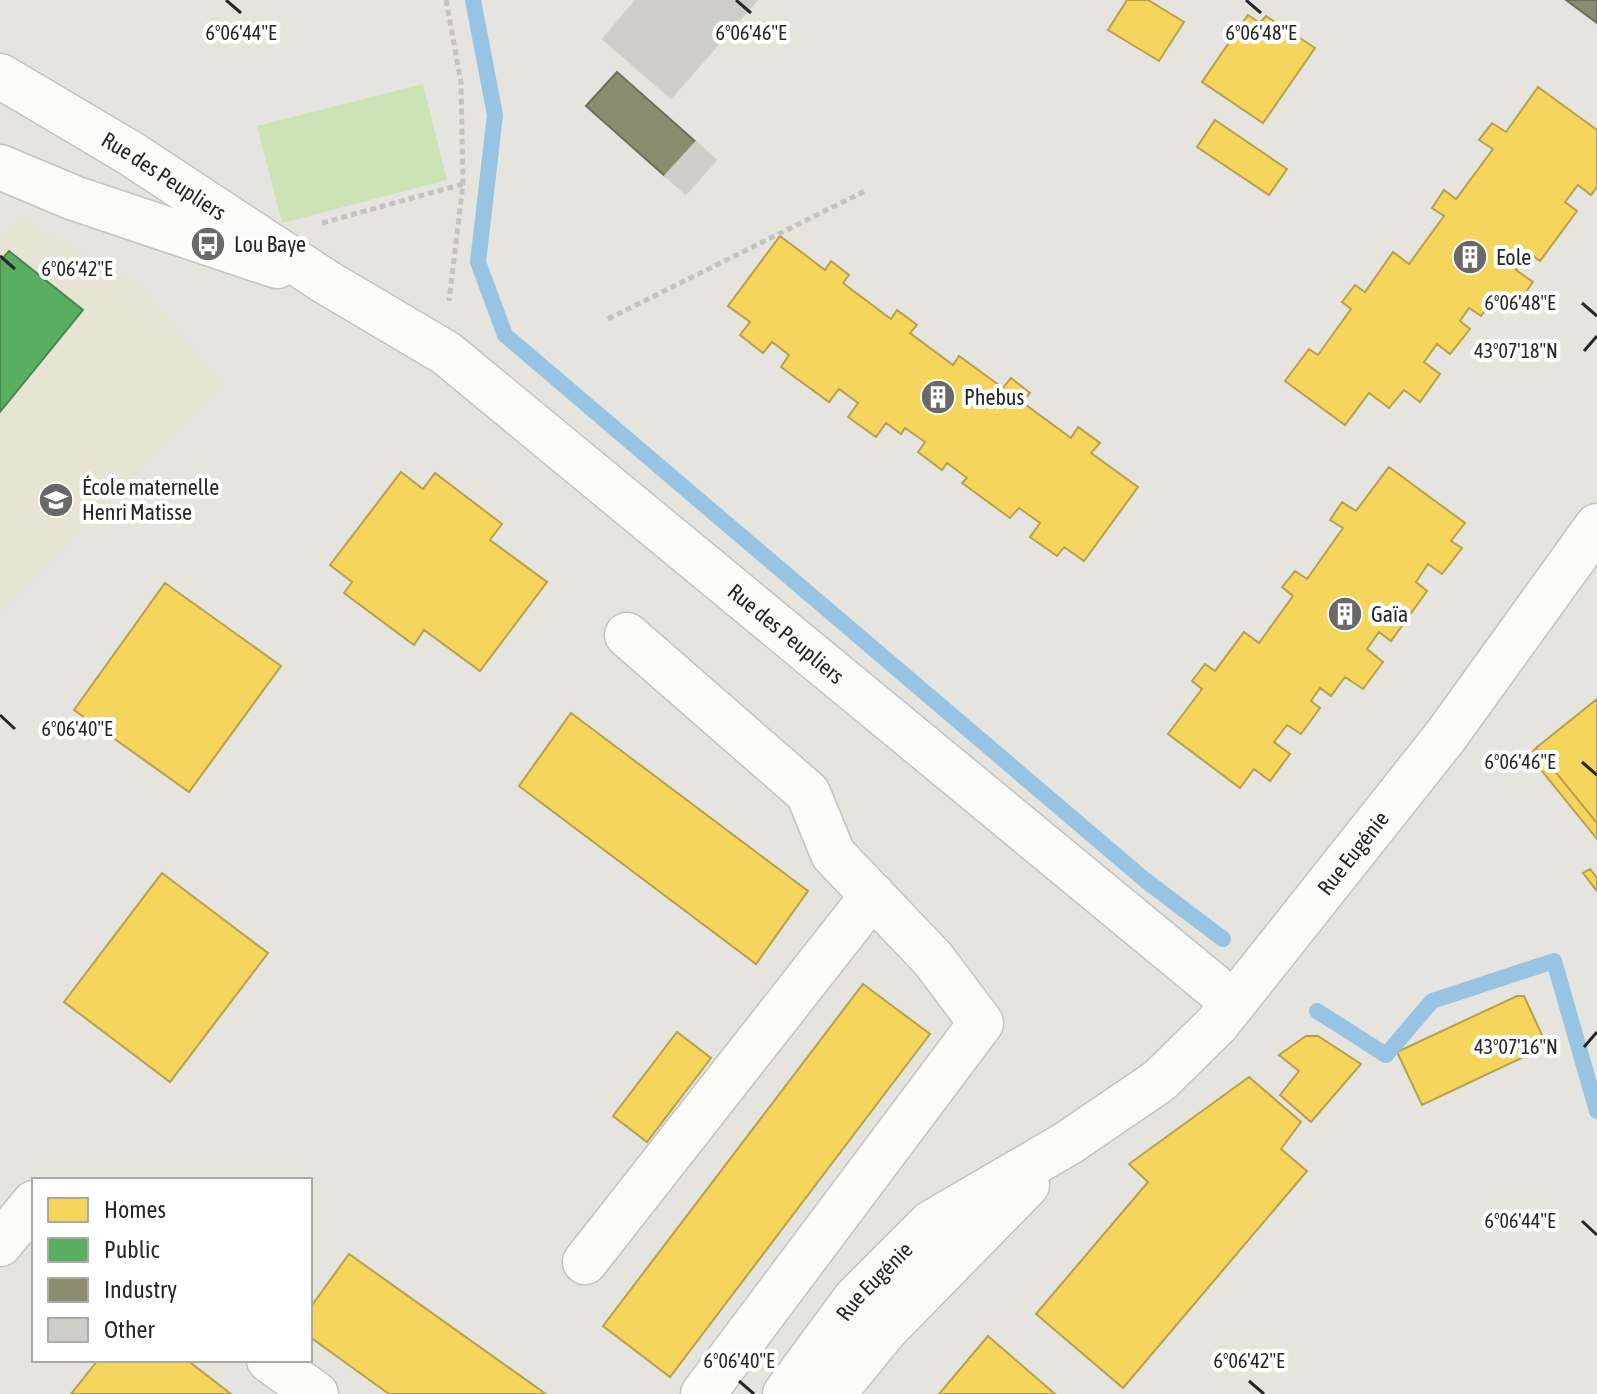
<svg xmlns="http://www.w3.org/2000/svg" width="1597" height="1394" font-family="'Asap Condensed',sans-serif">
	<style>
		.education { fill: #e8e4d3 }
		.pitch { fill: #cce3b6 }
		.homes { fill: #f6d55c; stroke: #b8a14c; stroke-width: 2 }
		.public { fill: #5aae61; stroke: #4b8650; stroke-width: 2 }
		.industry { fill: #8c8c6e; stroke: #6e6e59; stroke-width: 2 }
		.lines { fill: none; stroke-linecap: round; stroke-linejoin: round }
		.stream { stroke: #96c4e2; stroke-width: 16 }
		.building { fill: #cfcdc9; stroke: #d1cfca; stroke-width: 2 }
		.minor-casing { stroke: #c4c3c3; stroke-width: 47 }
		.path { stroke: #c4c3c2; stroke-width: 5; stroke-dasharray: 6 4; stroke-linecap: butt }
		.minor { stroke: #fbfbfa; stroke-width: 44 }
		.ticks { fill: none; stroke: #272727; stroke-width: 3 }
		.labels { text-anchor: middle; stroke-width: 8; stroke-linejoin: round; paint-order: stroke }
		.street-label { font-size: 22px; fill: #272727; stroke: #fff }
		.poi-label { font-size: 22px; fill: #272727; stroke: #fff; text-anchor: start }
		.ticks-label { font-size: 20px; text-anchor: middle; fill: #272727; stroke: #fff; stroke-width: 8; stroke-linejoin: round; paint-order: stroke }
	</style>
	<rect width="100%" height="100%" fill="#e6e4de"/>
	<!-- education -->
	<path class="education" d="M 20,218 L 137,283 L 225,385 L 0,614 L 0,239 Z"/>
	<!-- pitch -->
	<path class="pitch" d="M 423,84 L 447,180 L 282,223 L 257,126 Z"/>
	<!-- homes -->
	<path class="homes" d="M 1127,0 L 1148,0 L 1184,22 L 1159,61 L 1108,30 Z
		M 1248,15 L 1260,23 L 1266,16 L 1315,48 L 1263,123 L 1202,82 Z
		M 1538,87 L 1597,130 L 1597,187 L 1591,195 L 1578,185 L 1565,202 L 1577,211 L 1540,261 L 1529,253 L 1516,270 L 1533,282 L 1513,310 L 1495,297 L 1481,316 L 1469,308 L 1460,321 L 1470,329 L 1450,354 L 1437,344 L 1424,362 L 1440,374 L 1420,402 L 1404,390 L 1389,408 L 1369,393 L 1345,425 L 1285,381 L 1309,349 L 1318,355 L 1351,309 L 1342,302 L 1355,285 L 1365,292 L 1393,252 L 1409,264 L 1444,216 L 1432,208 L 1444,190 L 1456,199 L 1493,149 L 1479,140 L 1492,123 L 1506,132 Z
		M 1215,120 L 1287,169 L 1269,195 L 1197,147 Z
		M 780,236 L 825,270 L 831,261 L 849,275 L 843,283 L 891,319 L 897,310 L 917,325 L 910,333 L 953,365 L 959,356 L 1003,388 L 1011,378 L 1030,393 L 1022,402 L 1071,438 L 1078,427 L 1100,443 L 1091,453 L 1138,487 L 1084,561 L 1064,547 L 1057,556 L 1030,537 L 1040,523 L 1019,508 L 1010,518 L 962,483 L 967,478 L 947,463 L 942,470 L 918,452 L 925,442 L 905,428 L 901,434 L 886,423 L 876,437 L 848,417 L 858,403 L 839,389 L 829,402 L 781,367 L 789,355 L 772,342 L 763,353 L 740,335 L 750,322 L 728,306 Z
		M 1389,467 L 1465,523 L 1451,541 L 1462,548 L 1442,574 L 1428,564 L 1416,582 L 1427,591 L 1391,641 L 1379,632 L 1367,649 L 1383,662 L 1363,689 L 1345,677 L 1331,696 L 1320,688 L 1311,701 L 1320,708 L 1301,734 L 1287,725 L 1274,742 L 1290,754 L 1270,781 L 1254,769 L 1240,788 L 1168,734 L 1202,689 L 1192,681 L 1205,664 L 1215,671 L 1244,632 L 1259,643 L 1293,596 L 1282,587 L 1295,571 L 1307,579 L 1343,528 L 1330,520 L 1342,502 L 1356,511 Z
		M 401,472 L 423,489 L 435,473 L 502,524 L 490,540 L 547,582 L 480,671 L 424,630 L 414,645 L 344,593 L 352,582 L 330,565 Z
		M 165,583 L 281,666 L 189,792 L 74,710 Z
		M 1597,699 L 1597,823 L 1536,748 Z
		M 571,713 L 808,891 L 756,964 L 519,786 Z
		M 1536,748 L 1597,823 L 1597,839 L 1529,755 Z
		M 1590,869 L 1597,878 L 1597,891 L 1583,873 Z
		M 162,873 L 268,953 L 170,1082 L 64,1002 Z
		M 863,984 L 930,1034 L 670,1377 L 603,1326 Z
		M 1517,996 L 1524,996 L 1547,1046 L 1422,1105 L 1397,1052 Z
		M 677,1032 L 711,1058 L 647,1142 L 613,1116 Z
		M 1306,1036 L 1318,1036 L 1361,1064 L 1311,1122 L 1280,1095 L 1299,1071 L 1279,1055 Z
		M 1249,1077 L 1301,1122 L 1281,1149 L 1307,1171 L 1123,1388 L 1036,1314 L 1148,1182 L 1129,1164 Z
		M 349,1254 L 546,1394 L 389,1394 L 310,1337 L 310,1308 Z
		M 988,1336 L 1055,1394 L 939,1394 Z
		M 98,1360 L 187,1360 L 231,1394 L 71,1394 Z"/>
	<!-- public -->
	<path class="public" d="M 9,251 L 83,310 L 0,412 L 0,261 Z"/>
	<!-- industry -->
	<path class="industry" d="M 1566,0 L 1597,0 L 1597,23 Z
		M 617,72 L 696,142 L 665,176 L 586,106 Z"/>
	<g class="lines">
		<!-- stream -->
		<path class="stream" d="M 473,0 L 495,115 L 478,262 L 505,335 L 1145,880 L 1223,939
			M 1317,1011 L 1386,1055 L 1432,1001 L 1554,961 L 1597,1111"/>
	</g>
	<!-- building -->
	<path class="building" d="M 636,0 L 757,0 L 671,98 L 603,39 Z
		M 696,142 L 716,160 L 686,194 L 665,176 Z"/>
	<g class="lines">
		<!-- minor casing -->
		<g class="minor-casing">
			<g id="minor">
				<path id="s1" d="M 0,76 L 130,153 L 326,282 L 446,353 L 1234,1003"/>
				<path d="M 0,167 L 74,198 L 277,266"/>
				<path d="M 627,635 L 808,793 L 833,854 L 933,959 L 981,1023 L 703,1394"/>
				<path d="M 0,1244 L 34,1203"/>
				<path d="M 585,1262 L 873,895"/>
				<path d="M 269,1360 L 316,1394"/>
				<path id="s2" d="M 785,1394 L 855,1299 L 931,1223 L 1068,1143 L 1159,1081 L 1217,1024 L 1445,737 L 1597,526"/>
				<path d="M 833,1394 L 886,1329 L 1027,1185"/>
			</g>
		</g>
		<!-- path -->
		<path class="path" d="M 446,0 L 461,82 L 463,184 L 449,301
			M 322,223 L 463,184
			M 608,319 L 867,190"/>
		<!-- minor -->
		<use href="#minor" class="minor"/>
	</g>
	<!-- ticks -->
	<path class="ticks" d="M 226,0 L 241,13M 736,0 L 751,13M 1246,0 L 1261,13M 0,256 L 15,269M 1582,303 L 1597,316M 1584,351 L 1597,336M 0,715 L 15,729M 1582,762 L 1597,775M 1584,1047 L 1597,1032M 1582,1221 L 1597,1235M 739,1381 L 754,1394M 1249,1381 L 1264,1394"/>
	<!-- icons -->
	<defs>
		<g id="bus-disc" transform="scale(1.8)"><circle r="9.5" fill="#6a6967" stroke="#fff"/><path d="M-5-6H5V4H4V6H2V4H-2V6H-4V4H-5ZM-3.5-4V0h7V-4ZM-3.5 1.2v1.5H-2V1.2ZM2 1.2v1.5H3.5V1.2Z" fill="#fff"/></g>
		<g id="building-disc" transform="scale(1.8)"><circle r="9.5" fill="#6a6967" stroke="#fff"/><path d="M-4-6H4V6H1V3H-1V6H-4ZM-2.5-4.3h1.7v1.8h-1.7ZM.8-4.3h1.7v1.8H.8ZM-2.5-1h1.7V.8h-1.7ZM.8-1h1.7V.8H.8Z" fill="#fff"/></g>
		<g id="school-disc" transform="scale(1.8)"><circle r="9.5" fill="#6a6967" stroke="#fff"/><path d="M0-5L7-2L0 1L-7-2ZM-4 1L0 2.5L4 1V4Q0 6-4 4Z" fill="#fff"/></g>
	</defs>
	<g fill-rule="evenodd">
		<use href="#bus-disc" x="208" y="244"/>
		<use href="#building-disc" x="1470" y="257"/>
		<use href="#building-disc" x="938" y="397"/>
		<use href="#school-disc" x="56" y="500"/>
		<use href="#building-disc" x="1345" y="614"/>
	</g>
	<g class="labels">
		<!-- street labels -->
		<g class="street-label">
			<text dy="8" stroke="none"><textPath href="#s1" startOffset="192">Rue des Peupliers</textPath></text>
			<text dy="8" stroke="none"><textPath href="#s1" startOffset="966">Rue des Peupliers</textPath></text>
			<text dy="8" stroke="none"><textPath href="#s2" startOffset="794">Rue Eugénie</textPath></text>
			<text dy="8" stroke="none"><textPath href="#s2" startOffset="144">Rue Eugénie</textPath></text>
		</g>
		<!-- poi labels -->
		<g class="poi-label">
			<text x="234" y="252">Lou Baye</text>
			<text x="1496" y="265">Eole</text>
			<text x="964" y="405">Phebus</text>
			<text x="82" y="495">École maternelle<tspan x="82" dy="25">Henri Matisse</tspan></text>
			<text x="1371" y="622">Gaïa</text>
		</g>
	</g>
	<g class="ticks-label">
		<text x="241" y="40">6°06'44"E</text>
		<text x="751" y="40">6°06'46"E</text>
		<text x="1261" y="40">6°06'48"E</text>
		<text x="77" y="276">6°06'42"E</text>
		<text x="1520" y="310">6°06'48"E</text>
		<text x="1516" y="358">43°07'18"N</text>
		<text x="77" y="736">6°06'40"E</text>
		<text x="1520" y="769">6°06'46"E</text>
		<text x="1516" y="1054">43°07'16"N</text>
		<text x="1520" y="1228">6°06'44"E</text>
		<text x="739" y="1368">6°06'40"E</text>
		<text x="1249" y="1368">6°06'42"E</text>
	</g>
	<!-- legend -->
	<rect x="32" y="1178" width="280" height="184" fill="#ffffff" stroke="#a9a9a9" stroke-width="2"/>
	<rect x="48" y="1198" width="40" height="24" fill="#f6d55c" stroke="#a9a9a9" stroke-width="2"/>
	<text x="104" y="1218" font-size="24" fill="#272727">Homes</text>
	<rect x="48" y="1238" width="40" height="24" fill="#5aae61" stroke="#a9a9a9" stroke-width="2"/>
	<text x="104" y="1258" font-size="24" fill="#272727">Public</text>
	<rect x="48" y="1278" width="40" height="24" fill="#8c8c6e" stroke="#a9a9a9" stroke-width="2"/>
	<text x="104" y="1298" font-size="24" fill="#272727">Industry</text>
	<rect x="48" y="1318" width="40" height="24" fill="#cfcdc9" stroke="#a9a9a9" stroke-width="2"/>
	<text x="104" y="1338" font-size="24" fill="#272727">Other</text>
</svg>
